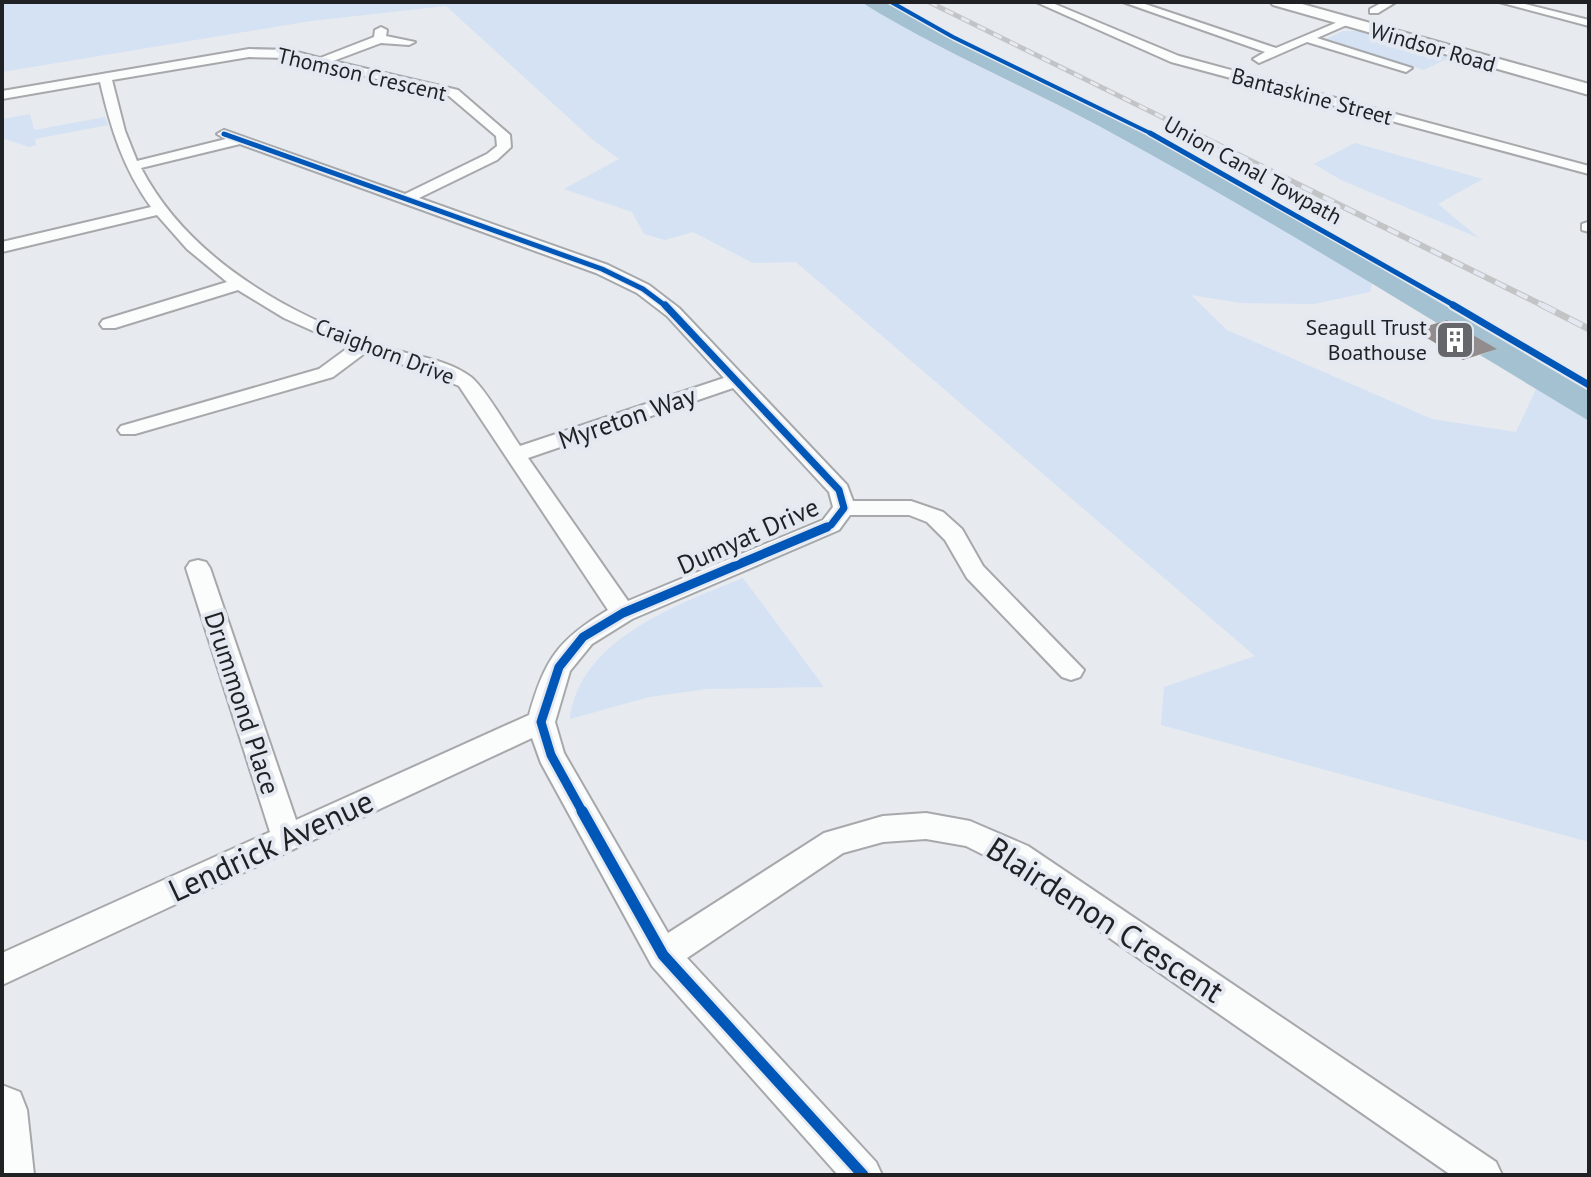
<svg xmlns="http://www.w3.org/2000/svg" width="1591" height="1177" font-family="'PT Sans',sans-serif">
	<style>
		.green { fill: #d4e2f4 }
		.water { fill: #a4c1d1 }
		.building { fill: #928c8d }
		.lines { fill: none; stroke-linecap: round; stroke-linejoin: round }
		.street-casing { stroke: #a6a8ab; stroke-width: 4 }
		.secondary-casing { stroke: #a6a8ab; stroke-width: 4 }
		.street { fill: #fbfcfc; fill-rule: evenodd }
		.secondary { fill: #fbfcfc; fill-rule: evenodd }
		.rail-far2-casing { stroke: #c2c4c5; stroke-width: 5 }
		.rail-far1-casing { stroke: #c2c4c5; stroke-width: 6 }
		.rail-casing { stroke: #c2c4c5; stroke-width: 7 }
		.rail-far2 { stroke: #e4e9f1; stroke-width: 3; stroke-dasharray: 9; stroke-linecap: butt }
		.rail-far1 { stroke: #e4e9f1; stroke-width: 4; stroke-dasharray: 12; stroke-linecap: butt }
		.rail { stroke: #e4e9f1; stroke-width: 5; stroke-dasharray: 15; stroke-linecap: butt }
		.cycleway-far4-casing { stroke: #e4e9f1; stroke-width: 7 }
		.cycleway-far3-casing { stroke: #e4e9f1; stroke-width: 8 }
		.cycleway-far2-casing { stroke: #e4e9f1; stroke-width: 11 }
		.cycleway-far1-casing { stroke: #e4e9f1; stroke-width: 14 }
		.cycleway-casing { stroke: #e4e9f1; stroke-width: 16 }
		.cycleway-far4 { stroke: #0057b8; stroke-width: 4 }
		.cycleway-far3 { stroke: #0057b8; stroke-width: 5 }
		.cycleway-far2 { stroke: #0057b8; stroke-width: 7 }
		.cycleway-far1 { stroke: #0057b8; stroke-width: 9 }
		.cycleway { stroke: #0057b8; stroke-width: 11 }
		.labels { text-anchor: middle; stroke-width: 8; stroke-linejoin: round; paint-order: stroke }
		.far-street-label { font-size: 22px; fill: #1f2124; stroke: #e4e9f1 }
		.far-poi-label { font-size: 22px; fill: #1f2124; stroke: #e4e9f1; text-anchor: end }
		.street-label { font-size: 26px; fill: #1f2124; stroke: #e4e9f1 }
		.near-street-label { font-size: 32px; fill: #1f2124; stroke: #e4e9f1 }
	</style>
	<rect width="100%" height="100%" fill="#e7eaee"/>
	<!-- green -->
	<path class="green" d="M 2,2 L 861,2 C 934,47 1011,81 1087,120 C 1184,170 1279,225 1372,283 L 1370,292 L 1314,304 L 1241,303 L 1191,295 L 1227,330 L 1432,419 L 1516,432 L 1536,389 L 1589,421 L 1589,842 L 1161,725 L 1164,687 L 1255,656 L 796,262 L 753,263 L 693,232 L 665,240 L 644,234 L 632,212 L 564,189 L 619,159 L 593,140 L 446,6 L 311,21 L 2,72 Z
		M 1343,31 L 1359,31 L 1451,57 L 1424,70 L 1326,39 Z
		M 30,114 L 34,130 L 105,117 L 108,125 L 35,139 L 36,145 L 29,147 L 2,138 L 2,119 Z
		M 1355,143 L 1483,179 L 1438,204 L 1479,238 L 1341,180 L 1314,164 Z
		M 743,578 L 824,687 L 707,689 L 649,697 L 570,719 C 579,639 679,604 743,578 Z"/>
	<!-- water -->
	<path class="water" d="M 861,2 L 886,2 L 944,36 L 1120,121 L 1215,171 L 1589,390 L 1589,421 L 1480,355 L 1496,349 L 1447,320 L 1437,323 C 1325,255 1214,188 1099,126 C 1020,84 938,50 861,2 Z"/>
	<!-- building -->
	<path class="building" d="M 1447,320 L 1497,349 L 1463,360 L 1414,330 Z"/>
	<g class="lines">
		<!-- street casing -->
		<g class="street-casing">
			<path id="street" d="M 1036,2 L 1050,2 L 1179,56 L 1589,166 L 1589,174 L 1171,62 Z
				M 1123,2 L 1139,2 L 1276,48 L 1345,19 L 1349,20 L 1349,24 L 1317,38 L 1412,68 L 1406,72 L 1307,42 L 1259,63 L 1253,59 L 1265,52 Z
				M 1383,2 L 1396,2 L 1378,13 L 1370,13 L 1370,9 Z
				M 1499,2 L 1517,2 L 1589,20 L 1589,26 Z
				M 381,27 L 387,30 L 386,36 L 415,42 L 409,45 L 381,43 L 333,61 L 458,90 L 510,135 L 511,147 L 497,160 L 419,198 L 608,265 L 649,285 L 679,308 L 847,485 L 853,501 L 911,501 L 943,512 L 962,529 L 983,566 L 1084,670 L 1080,677 L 1071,680 L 1062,677 L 967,578 L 945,540 L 927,522 L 909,515 L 850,515 L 839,530 L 632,619 L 592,644 L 570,671 L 555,722 L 564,753 L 668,933 L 824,833 L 883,816 L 926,813 L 970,821 L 1028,846 L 1496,1162 L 1502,1175 L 1451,1175 L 1006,866 L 966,846 L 926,839 L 883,842 L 843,853 L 687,958 L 876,1162 L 882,1175 L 838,1175 L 652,966 L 541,763 L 532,738 L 2,985 L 2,953 L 270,832 L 186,568 L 190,562 L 198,560 L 206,562 L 210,568 L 296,820 L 529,715 C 545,659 558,640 608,610 L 459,386 L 421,370 L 365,353 L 333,377 L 135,434 L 121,434 L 118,430 L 121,426 L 319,369 L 349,347 L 284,318 L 238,290 L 115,328 L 103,328 L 100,324 L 103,320 L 227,282 L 187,249 L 157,215 L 2,252 L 2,242 L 151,207 C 123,168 111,129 100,82 L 2,99 L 2,91 L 249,49 L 289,50 L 320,58 L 374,37 L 375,30 ZM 249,57 L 289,58 L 449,96 L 496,136 L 497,146 L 487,154 L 405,194 L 224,130 L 217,134 L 226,139 L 137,161 L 125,131 L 112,80 ZM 240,144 L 596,273 L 637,293 L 667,316 L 724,378 L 520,446 C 509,430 485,388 471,377 C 445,357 404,355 374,344 C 283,312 187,256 141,168 ZM 733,388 L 829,492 L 833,507 L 823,520 L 628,601 L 528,458 Z
				M 1588,222 L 1589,232 L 1582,230 L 1582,224 Z"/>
		</g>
		<!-- secondary casing -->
		<g class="secondary-casing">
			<path id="secondary" d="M 1270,2 L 1295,2 L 1589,84 L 1589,95 L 1273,5 Z
				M 2,1085 L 20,1092 L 27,1110 L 34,1175 L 2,1175 Z"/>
		</g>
		<!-- street -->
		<use href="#street" class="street"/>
		<!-- secondary -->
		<use href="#secondary" class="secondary"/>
		<!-- rail-far2 casing -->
		<g class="rail-far2-casing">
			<path id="rail-far2" d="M 929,2 L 1198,135"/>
		</g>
		<!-- rail-far1 casing -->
		<g class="rail-far1-casing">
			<path id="rail-far1" d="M 1194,133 L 1546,307"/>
		</g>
		<!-- rail casing -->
		<g class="rail-casing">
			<path id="rail" d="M 1542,305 L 1589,329"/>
		</g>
		<!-- rail-far2 -->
		<use href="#rail-far2" class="rail-far2"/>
		<!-- rail-far1 -->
		<use href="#rail-far1" class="rail-far1"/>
		<!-- rail -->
		<use href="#rail" class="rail"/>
		<!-- cycleway-far4 casing -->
		<g class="cycleway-far4-casing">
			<path id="cycleway-far4" d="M 891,2 L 953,37 L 1154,135
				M 224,134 L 227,135"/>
		</g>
		<!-- cycleway-far3 casing -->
		<g class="cycleway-far3-casing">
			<path id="cycleway-far3" d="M 1150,133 L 1457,307
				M 224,134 L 602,269 L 643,289 L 667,307"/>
		</g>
		<!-- cycleway-far2 casing -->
		<g class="cycleway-far2-casing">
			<path id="cycleway-far2" d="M 665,305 L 839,490 L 844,508 L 831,525 L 822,529
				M 1453,305 L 1589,385"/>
		</g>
		<!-- cycleway-far1 casing -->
		<g class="cycleway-far1-casing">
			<path id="cycleway-far1" d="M 583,813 L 551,755 L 541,722 L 559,667 L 583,637 L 623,613 L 827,527"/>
		</g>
		<!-- cycleway casing -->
		<g class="cycleway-casing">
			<path id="cycleway" d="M 582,811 L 663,955 L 863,1175"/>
		</g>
		<!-- cycleway-far4 -->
		<use href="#cycleway-far4" class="cycleway-far4"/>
		<!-- cycleway-far3 -->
		<use href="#cycleway-far3" class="cycleway-far3"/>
		<!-- cycleway-far2 -->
		<use href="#cycleway-far2" class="cycleway-far2"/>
		<!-- cycleway-far1 -->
		<use href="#cycleway-far1" class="cycleway-far1"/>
		<!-- cycleway -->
		<use href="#cycleway" class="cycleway"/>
	</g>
	<!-- icons -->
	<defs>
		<g id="building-square" transform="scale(2)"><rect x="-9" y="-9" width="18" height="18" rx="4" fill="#65676b" stroke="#e4e9f1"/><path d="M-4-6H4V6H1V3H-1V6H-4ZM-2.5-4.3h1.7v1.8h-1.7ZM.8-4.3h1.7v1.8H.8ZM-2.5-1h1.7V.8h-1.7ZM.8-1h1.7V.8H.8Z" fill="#fff"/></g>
	</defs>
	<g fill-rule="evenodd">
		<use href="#building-square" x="1455" y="340"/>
	</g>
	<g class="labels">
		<!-- far-street labels -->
		<g class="far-street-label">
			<text transform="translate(1433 47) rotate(16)" y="8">Windsor Road</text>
			<text transform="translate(362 74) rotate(13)" y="8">Thomson Crescent</text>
			<text transform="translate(1312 96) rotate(15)" y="8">Bantaskine Street</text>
			<text transform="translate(1253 170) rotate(29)" y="8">Union Canal Towpath</text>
			<text transform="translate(385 351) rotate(21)" y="8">Craighorn Drive</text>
		</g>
		<!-- far-poi labels -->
		<g class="far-poi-label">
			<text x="1427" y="335">Seagull Trust<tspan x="1427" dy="25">Boathouse</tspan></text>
		</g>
		<!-- street labels -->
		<g class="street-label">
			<text transform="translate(627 418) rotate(-19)" y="9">Myreton Way</text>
			<text transform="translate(748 536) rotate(-24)" y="9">Dumyat Drive</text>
			<text transform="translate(242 703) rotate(72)" y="9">Drummond Place</text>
		</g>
		<!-- near-street labels -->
		<g class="near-street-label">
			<text transform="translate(271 846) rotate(-25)" y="11">Lendrick Avenue</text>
			<text transform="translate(1105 920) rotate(33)" y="11">Blairdenon Crescent</text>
		</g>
	</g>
	<!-- border -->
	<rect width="1591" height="1177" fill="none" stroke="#1f2124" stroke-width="8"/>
</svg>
